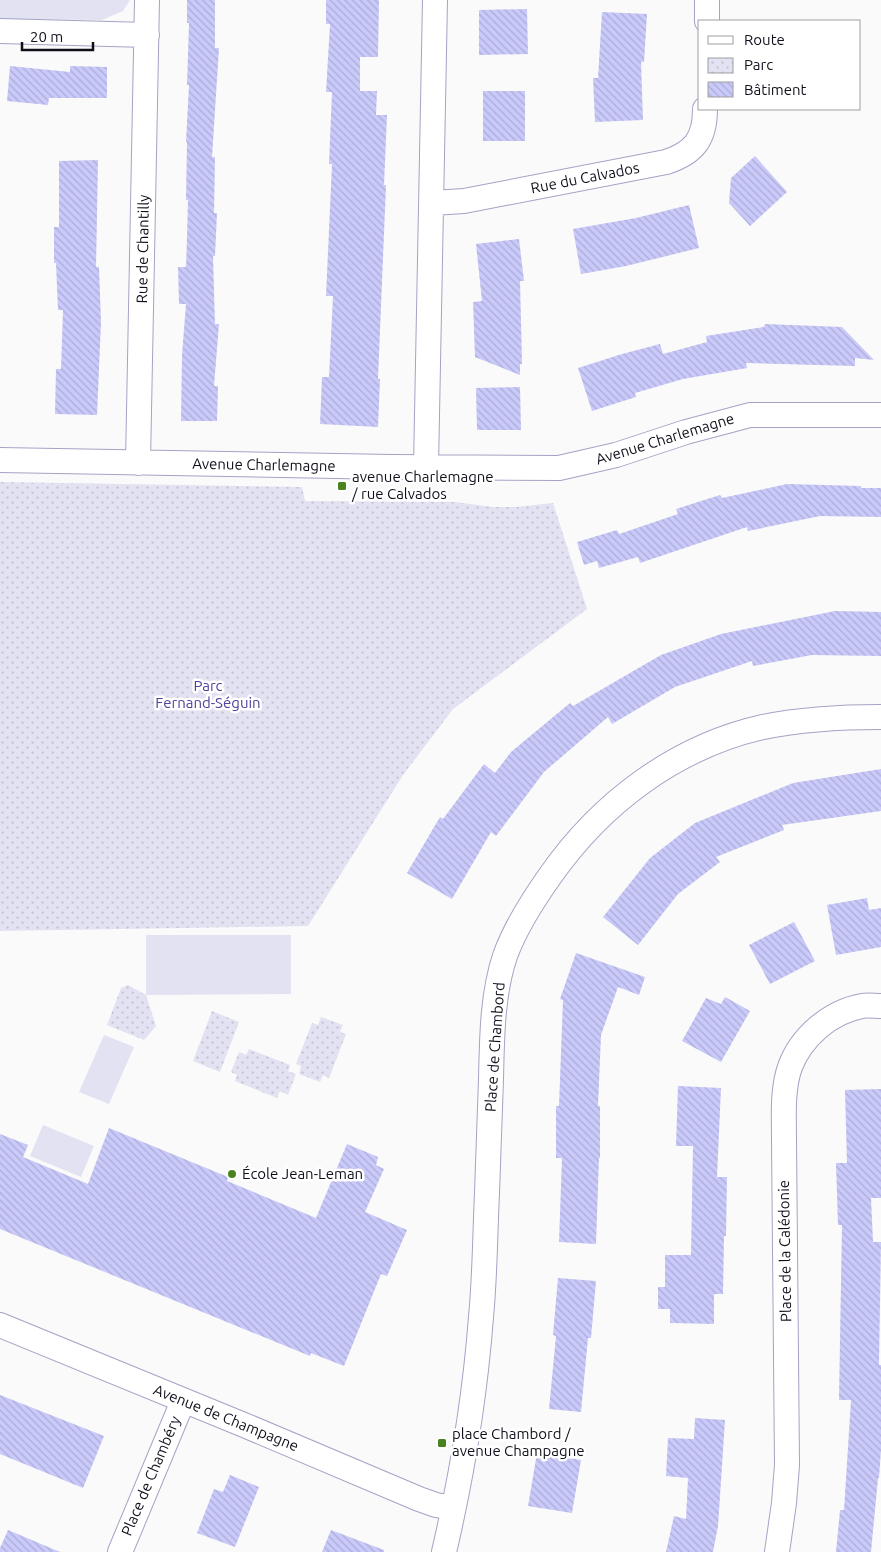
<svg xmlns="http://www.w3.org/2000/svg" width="881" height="1552" font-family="Ubuntu,sans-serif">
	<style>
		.green { fill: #e2e2f2 }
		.park { fill: url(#park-dots) }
		.building { fill: url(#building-back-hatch) }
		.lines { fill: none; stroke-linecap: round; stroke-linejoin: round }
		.street-casing { stroke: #a3a3c5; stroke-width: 26 }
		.street { stroke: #fff; stroke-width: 24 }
		.poi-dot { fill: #488320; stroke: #fff; stroke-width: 2 }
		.labels { text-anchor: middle; stroke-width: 5; stroke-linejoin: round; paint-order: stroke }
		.street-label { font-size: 15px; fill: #10101c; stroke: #fff }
		.poi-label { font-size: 15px; fill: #10101c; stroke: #fff; text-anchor: start }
		.park-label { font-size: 15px; fill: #4f419e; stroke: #fff }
	</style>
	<defs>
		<pattern id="park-dots" width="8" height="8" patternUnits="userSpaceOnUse" patternTransform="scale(1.25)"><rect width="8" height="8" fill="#e2e2f2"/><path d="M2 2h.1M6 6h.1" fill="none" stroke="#c1c1cf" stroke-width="1.8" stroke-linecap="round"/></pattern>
		<pattern id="building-back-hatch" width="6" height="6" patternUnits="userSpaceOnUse" patternTransform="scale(1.25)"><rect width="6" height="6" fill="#c9c9fa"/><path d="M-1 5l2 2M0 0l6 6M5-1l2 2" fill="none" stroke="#acacd6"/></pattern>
	</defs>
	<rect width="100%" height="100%" fill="#fafafa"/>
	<!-- green -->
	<path class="green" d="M 0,0 L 130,0 L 123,11 L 102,20 L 0,19 Z
		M 146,935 L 291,935 L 291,994 L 146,995 Z
		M 104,1035 L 134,1047 L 109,1104 L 79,1092 Z
		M 43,1125 L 94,1146 L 81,1177 L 30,1156 Z"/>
	<!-- park -->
	<path class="park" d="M 0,482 L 302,487 L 305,501 L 455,502 L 493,507 L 516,507 L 553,503 L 587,609 L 453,709 L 403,775 L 308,926 L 0,931 Z
		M 128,985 L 146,995 L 156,1026 L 144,1040 L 107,1025 L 121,988 Z
		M 212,1011 L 239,1022 L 220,1072 L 193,1061 Z
		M 321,1017 L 343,1025 L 340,1032 L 346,1034 L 329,1078 L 323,1075 L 320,1082 L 299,1074 L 301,1066 L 296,1064 L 312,1023 L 318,1025 Z
		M 249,1049 L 290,1065 L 288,1071 L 296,1074 L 288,1095 L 280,1091 L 277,1098 L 235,1081 L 237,1075 L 231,1072 L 239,1052 L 246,1055 Z"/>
	<!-- building -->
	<path class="building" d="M 187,0 L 215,0 L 215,48 L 219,48 L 212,157 L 215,157 L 214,213 L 217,213 L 215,256 L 213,256 L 215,324 L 219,324 L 214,386 L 218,386 L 217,421 L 181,421 L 182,355 L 186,304 L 179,304 L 178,267 L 186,267 L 187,238 L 188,200 L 186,200 L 187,142 L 186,142 L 189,85 L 187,85 L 189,23 L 187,23 Z
		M 326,0 L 379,0 L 378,57 L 360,57 L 360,91 L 377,91 L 376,115 L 387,115 L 384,185 L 386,185 L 378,379 L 380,379 L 378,427 L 320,424 L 322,377 L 329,377 L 333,296 L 326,296 L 332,164 L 329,164 L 332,92 L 326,92 L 330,24 L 326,24 Z
		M 527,9 L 528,54 L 479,55 L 479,10 Z
		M 602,12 L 647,14 L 644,62 L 641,62 L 643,120 L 595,122 L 593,78 L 598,78 Z
		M 10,66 L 70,72 L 70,66 L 107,67 L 107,98 L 49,98 L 48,105 L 7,101 Z
		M 483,91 L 525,91 L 525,141 L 483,141 Z
		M 755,156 L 787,192 L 750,226 L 729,203 L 731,178 Z
		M 98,160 L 96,267 L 99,267 L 101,322 L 97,415 L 55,414 L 56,369 L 61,369 L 63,310 L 58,310 L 56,263 L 54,263 L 54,227 L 59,227 L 59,161 Z
		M 689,205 L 699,248 L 626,266 L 581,274 L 573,229 L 636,218 Z
		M 519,239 L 524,281 L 520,281 L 522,364 L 520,364 L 520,375 L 475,357 L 473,302 L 482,301 L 476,244 Z
		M 765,324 L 842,327 L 874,360 L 855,358 L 855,366 L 746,363 L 747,368 L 683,379 L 635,393 L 636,397 L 592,411 L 578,368 L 622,354 L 660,344 L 663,354 L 707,342 L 706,336 L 764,327 Z
		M 520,387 L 521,430 L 477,430 L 476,388 Z
		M 787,484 L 861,486 L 861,488 L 881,488 L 881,517 L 820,516 L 748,531 L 747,527 L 640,563 L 638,557 L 599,568 L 597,561 L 584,565 L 577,542 L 617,530 L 619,534 L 678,514 L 676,509 L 720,495 L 722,498 Z
		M 835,611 L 881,612 L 881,656 L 812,655 L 753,666 L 752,661 L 675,687 L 612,724 L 608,717 L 544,772 L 496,836 L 491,832 L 452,899 L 407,873 L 440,817 L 443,819 L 484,764 L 495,773 L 511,752 L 570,703 L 573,706 L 661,655 L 721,634 Z
		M 881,769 L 881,811 L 782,825 L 784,830 L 716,857 L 720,862 L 678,894 L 638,945 L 603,917 L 650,858 L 695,823 L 793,783 Z
		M 867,898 L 869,910 L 881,908 L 881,947 L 836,955 L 827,905 Z
		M 794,922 L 815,961 L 770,984 L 749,945 Z
		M 576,953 L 645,977 L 639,995 L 618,987 L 601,1035 L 598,1106 L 600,1106 L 600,1158 L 599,1158 L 596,1244 L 559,1242 L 562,1158 L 556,1158 L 556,1106 L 559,1106 L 563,1000 L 560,999 Z
		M 725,997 L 750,1011 L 721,1062 L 682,1041 L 706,998 L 721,1004 Z
		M 678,1086 L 721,1088 L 717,1177 L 727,1177 L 726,1236 L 724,1236 L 723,1294 L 714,1294 L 714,1324 L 670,1323 L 670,1309 L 658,1309 L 658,1287 L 665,1287 L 665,1255 L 691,1255 L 693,1146 L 676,1146 Z
		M 881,1089 L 881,1198 L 871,1198 L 873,1242 L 881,1242 L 879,1365 L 881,1365 L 881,1450 L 879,1478 L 878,1478 L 871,1552 L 836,1552 L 840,1510 L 844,1510 L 851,1400 L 839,1400 L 842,1225 L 838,1225 L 836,1163 L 847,1163 L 845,1090 Z
		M 109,1128 L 228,1177 L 227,1181 L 316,1218 L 347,1144 L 378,1157 L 376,1165 L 384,1169 L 365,1212 L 407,1230 L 387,1276 L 381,1274 L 344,1366 L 311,1353 L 310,1356 L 0,1229 L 0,1134 L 28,1145 L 23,1157 L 88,1184 Z
		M 558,1278 L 596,1281 L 591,1338 L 588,1338 L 581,1412 L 549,1409 L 556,1336 L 553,1335 Z
		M 0,1395 L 104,1436 L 83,1488 L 0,1454 Z
		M 695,1418 L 725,1420 L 718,1526 L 713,1552 L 666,1552 L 674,1516 L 686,1519 L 688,1478 L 666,1476 L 668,1438 L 694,1439 Z
		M 537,1453 L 581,1460 L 572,1513 L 528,1506 Z
		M 230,1475 L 259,1487 L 235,1547 L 197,1533 L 214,1489 L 223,1492 Z
		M 8,1530 L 60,1552 L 0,1552 L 0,1548 Z
		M 331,1530 L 384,1550 L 384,1552 L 322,1552 Z"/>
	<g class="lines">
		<!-- street casing -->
		<g class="street-casing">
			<path id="street" d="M 707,21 L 707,0
				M 0,31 L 147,35
				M 432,203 L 464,201 L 666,162 C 694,153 705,139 705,109
				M 0,460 L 392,467 L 559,468 L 616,455 L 686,432 L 750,415 L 881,415
				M 138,463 L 147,0
				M 426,467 L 435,0
				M 0,1325 L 244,1425 L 419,1499 L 436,1505 L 453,1508
				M 120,1552 L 183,1401
				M 444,1552 C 462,1475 475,1396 481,1317 C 485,1276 485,1234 487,1193 C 488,1155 490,1117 491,1079 C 492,1038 492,995 505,956 C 515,928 533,900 550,876 C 601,803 675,747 763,727 C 802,719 841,717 881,717
				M 777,1552 L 784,1503 L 787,1465 L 784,1140 C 784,1117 782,1089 790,1067 C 801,1037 830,1012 862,1006 C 868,1005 875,1006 881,1006"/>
		</g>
		<!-- street -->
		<use href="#street" class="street"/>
	</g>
	<!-- markers -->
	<g class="poi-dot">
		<rect x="337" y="481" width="10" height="10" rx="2.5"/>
		<circle cx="232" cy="1174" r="5"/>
		<rect x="437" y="1438" width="10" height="10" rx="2.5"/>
	</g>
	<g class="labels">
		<!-- street labels -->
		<g class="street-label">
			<text transform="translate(585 178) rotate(-11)" y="5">Rue du Calvados</text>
			<text transform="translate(143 249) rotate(-89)" y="5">Rue de Chantilly</text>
			<text transform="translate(665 439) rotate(-17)" y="5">Avenue Charlemagne</text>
			<text transform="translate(264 465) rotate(1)" y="5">Avenue Charlemagne</text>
			<text transform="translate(495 1047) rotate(-86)" y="5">Place de Chambord</text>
			<text transform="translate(785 1251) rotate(-91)" y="5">Place de la Calédonie</text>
			<text transform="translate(226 1418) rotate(22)" y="5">Avenue de Champagne</text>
			<text transform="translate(151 1476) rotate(-67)" y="5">Place de Chambéry</text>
		</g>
		<!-- poi labels -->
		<g class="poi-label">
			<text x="352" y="482">avenue Charlemagne<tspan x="352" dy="17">/ rue Calvados</tspan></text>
			<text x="242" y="1179">École Jean-Leman</text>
			<text x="452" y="1439">place Chambord /<tspan x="452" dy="17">avenue Champagne</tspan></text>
		</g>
		<!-- park labels -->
		<g class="park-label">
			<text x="208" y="691">Parc<tspan x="208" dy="17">Fernand-Séguin</tspan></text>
		</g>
	</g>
	<!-- legend -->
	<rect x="698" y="20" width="162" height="90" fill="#ffffff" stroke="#9f9fa4"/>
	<rect x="708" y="36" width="25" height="8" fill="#ffffff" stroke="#9f9fa4"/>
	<text x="744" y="45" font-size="15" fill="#10101c">Route</text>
	<rect x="708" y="58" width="25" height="15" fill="url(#park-dots)" stroke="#9f9fa4"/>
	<text x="744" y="70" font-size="15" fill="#10101c">Parc</text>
	<rect x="708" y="82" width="25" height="15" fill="url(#building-back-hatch)" stroke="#9f9fa4"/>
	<text x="744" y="95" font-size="15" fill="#10101c">Bâtiment</text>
	<!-- scale -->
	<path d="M22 42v8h71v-8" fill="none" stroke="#10101c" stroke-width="2.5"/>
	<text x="30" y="42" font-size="15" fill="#10101c" stroke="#ffffff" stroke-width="4" paint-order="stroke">20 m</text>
</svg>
